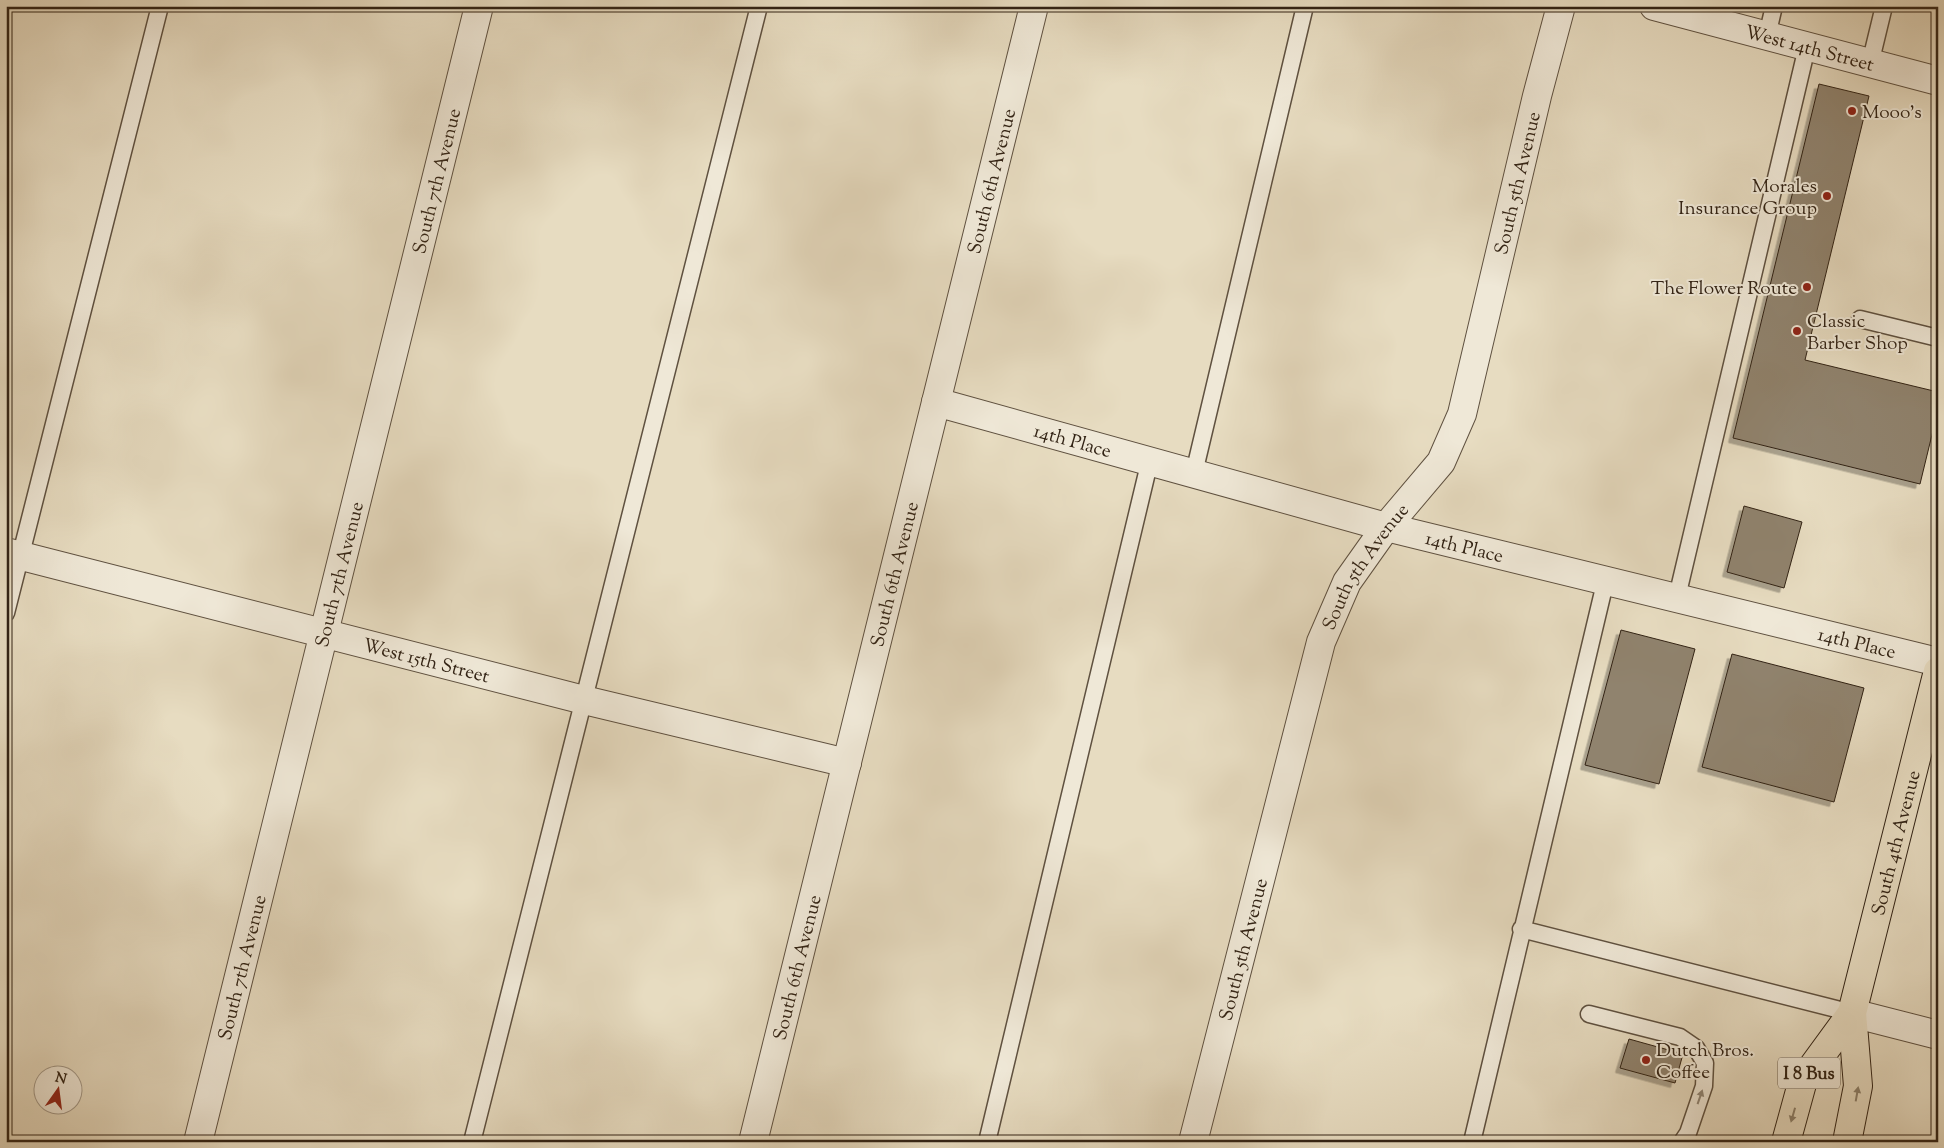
<svg xmlns="http://www.w3.org/2000/svg" width="1944" height="1148" font-family="'Sorts Mill Goudy',serif">
	<style>
		.building { fill: #90836e; stroke: #322315; filter: url(#shadow) }
		.lines { fill: none; stroke-linecap: round; stroke-linejoin: round }
		.service-casing { stroke: #5f5140; stroke-width: 19 }
		.minor-casing { stroke: #5f5140; stroke-width: 30 }
		.primary-casing { stroke: #322315; stroke-width: 30 }
		.service { stroke: #efe8d7; stroke-width: 16 }
		.minor { stroke: #efe8d7; stroke-width: 28 }
		.primary { stroke: #e7dcc1; stroke-width: 28 }
		.oneway { fill: #8c806b }
		.oneway2 { fill: #908676 }
		.poi-dot { fill: #8f2418; stroke: #efe8d7; stroke-width: 2 }
		.labels { text-anchor: middle; stroke-width: 4; stroke-linejoin: round; paint-order: stroke }
		.shield { fill: #efe8d7; stroke: #6b5e4f; stroke-width: 1 }
		.shield-label { font-size: 18px; font-weight: bold; fill: #322315 }
		.street-label { font-size: 19px; fill: #322315; stroke: #efe8d7 }
		.poi-label { font-size: 19px; fill: #322315; stroke: #efe8d7; text-anchor: start }
	</style>
	<defs>
		<filter id="shadow"><feDropShadow dx="-4.5" dy="4.5" stdDeviation="0" flood-color="#0004"/></filter>
	</defs>
	<rect width="100%" height="100%" fill="#e7dcc1"/>
	<filter id="stains"><feTurbulence type="fractalNoise" baseFrequency=".004" numOctaves="4"/><feColorMatrix values="0 0 0 0 .2 0 0 0 0 .09 0 0 0 0 .02 0 0 0 .5 -.17"/></filter>
	<radialGradient id="worn" r=".72"><stop offset=".6" stop-color="#630" stop-opacity="0"/><stop offset="1" stop-color="#630" stop-opacity=".3"/></radialGradient>
	<!-- building -->
	<path class="building" d="M 1819,84 L 1869,96 L 1805,360 L 1938,392 L 1938,410 L 1920,484 L 1733,438 Z
		M 1744,506 L 1802,522 L 1784,588 L 1727,572 Z
		M 1621,630 L 1695,649 L 1659,784 L 1585,765 Z
		M 1732,654 L 1864,688 L 1834,802 L 1702,767 Z
		M 1629,1039 L 1683,1054 L 1675,1083 L 1620,1068 Z"/>
	<g class="lines">
		<!-- service casing -->
		<g class="service-casing">
			<path id="service" d="M 1767,36 L 1774,6
				M 1870,64 L 1884,6
				M 1860,319 L 1938,338
				M 1194,473 L 1305,6
				M 1677,597 L 1807,47
				M 6,613 L 160,6
				M 1521,929 L 1852,1013
				M 1589,1014 L 1680,1037 L 1696,1048 L 1705,1063 L 1704,1086 L 1688,1133 L 1682,1142
				M 472,1142 L 759,6
				M 987,1142 L 1150,460
				M 1472,1142 L 1606,579"/>
		</g>
		<!-- minor casing -->
		<g class="minor-casing">
			<g id="minor">
				<path id="s1" d="M 1654,6 L 1938,81"/>
				<path id="s2" d="M 936,402 L 1386,527 L 1938,662"/>
				<path id="s3" d="M 6,552 L 584,700 L 847,763"/>
				<path d="M 1852,1013 L 1938,1035"/>
				<path id="s4" d="M 198,1142 L 479,6"/>
				<path id="s5" d="M 753,1142 L 1034,6"/>
				<path id="s6" d="M 1193,1142 L 1321,642 L 1347,582 L 1386,527 L 1441,462 L 1462,414 L 1537,96 L 1561,6"/>
			</g>
		</g>
		<!-- primary casing -->
		<g class="primary-casing">
			<g id="primary">
				<path d="M 1786,1142 L 1803,1080 L 1852,1013"/>
				<path id="s7" d="M 1847,1142 L 1858,1086 L 1852,1013 L 1938,671"/>
			</g>
		</g>
		<!-- service -->
		<use href="#service" class="service"/>
		<!-- minor -->
		<use href="#minor" class="minor"/>
		<!-- primary -->
		<use href="#primary" class="primary"/>
	</g>
	<!-- one-way arrows -->
	<defs><path id="oneway-solid" d="M-6-.8H1V-3.2L6.5 0L1 3.2V.8H-6Z" transform="scale(1.25)"/></defs>
	<g class="oneway">
		<use href="#oneway-solid" transform="translate(1857 1094) rotate(-80)"/>
		<use href="#oneway-solid" transform="translate(1793 1115) rotate(106)"/>
	</g>
	<use class="oneway2" href="#oneway-solid" transform="translate(1700 1097) rotate(-71)"/>
	<!-- markers -->
	<g class="poi-dot">
		<circle cx="1852" cy="111" r="5"/>
		<circle cx="1827" cy="196" r="5"/>
		<circle cx="1807" cy="287" r="5"/>
		<circle cx="1797" cy="331" r="5"/>
		<circle cx="1646" cy="1060" r="5"/>
	</g>
	<g class="labels">
		<!-- shield labels -->
		<rect class="shield" x="1778" y="1057.5" width="62" height="31" rx="4"/>
		<g class="shield-label">
			<text x="1809" y="1079">I 8 Bus</text>
		</g>
		<!-- street labels -->
		<g class="street-label">
			<text dy="7" stroke="none"><textPath href="#s1" startOffset="161">West 14th Street</textPath></text>
			<text dy="7" stroke="none"><textPath href="#s4" startOffset="990">South 7th Avenue</textPath></text>
			<text dy="7" stroke="none"><textPath href="#s5" startOffset="990">South 6th Avenue</textPath></text>
			<text dy="7" stroke="none"><textPath href="#s6" startOffset="1024">South 5th Avenue</textPath></text>
			<text dy="7" stroke="none"><textPath href="#s2" startOffset="142">14th Place</textPath></text>
			<text dy="7" stroke="none"><textPath href="#s2" startOffset="548">14th Place</textPath></text>
			<text dy="7" stroke="none"><textPath href="#s6" startOffset="604">South 5th Avenue</textPath></text>
			<text dy="7" stroke="none"><textPath href="#s4" startOffset="585">South 7th Avenue</textPath></text>
			<text dy="7" stroke="none"><textPath href="#s5" startOffset="585">South 6th Avenue</textPath></text>
			<text dy="7" stroke="none"><textPath href="#s2" startOffset="952">14th Place</textPath></text>
			<text dy="7" stroke="none"><textPath href="#s3" startOffset="434">West 15th Street</textPath></text>
			<text dy="7" stroke="none"><textPath href="#s7" startOffset="306">South 4th Avenue</textPath></text>
			<text dy="7" stroke="none"><textPath href="#s6" startOffset="199">South 5th Avenue</textPath></text>
			<text dy="7" stroke="none"><textPath href="#s4" startOffset="180">South 7th Avenue</textPath></text>
			<text dy="7" stroke="none"><textPath href="#s5" startOffset="180">South 6th Avenue</textPath></text>
		</g>
		<!-- poi labels -->
		<g class="poi-label">
			<text x="1862" y="118">Mooo's</text>
			<text x="1817" y="192" text-anchor="end">Morales<tspan x="1817" dy="22">Insurance Group</tspan></text>
			<text x="1797" y="294" text-anchor="end">The Flower Route</text>
			<text x="1807" y="327">Classic<tspan x="1807" dy="22">Barber Shop</tspan></text>
			<text x="1656" y="1056">Dutch Bros.<tspan x="1656" dy="22">Coffee</tspan></text>
		</g>
	</g>
	<!-- margin -->
	<rect width="1944" height="1148" fill="none" stroke="#e7dcc1" stroke-width="25"/>
	<rect x="8" y="8" width="1929" height="1133" fill="none" stroke="#322315" stroke-width="2.5"/>
	<rect x="12" y="12" width="1919" height="1123" fill="none" stroke="#322315"/>
	<!-- north arrow -->
	<g transform="translate(58 1090) rotate(14)"><circle r="24" fill="#efe8d7" stroke="#a39989"/>
	<path d="M0-4L9 19L0 12L-9 19Z" fill="#8f2418"/>
	<text y="-8" font-size="14" font-weight="bold" text-anchor="middle" fill="#322315">N</text>
	</g>
	<rect width="100%" height="100%" filter="url(#stains)"/>
	<rect width="100%" height="100%" fill="url(#worn)"/>
</svg>
